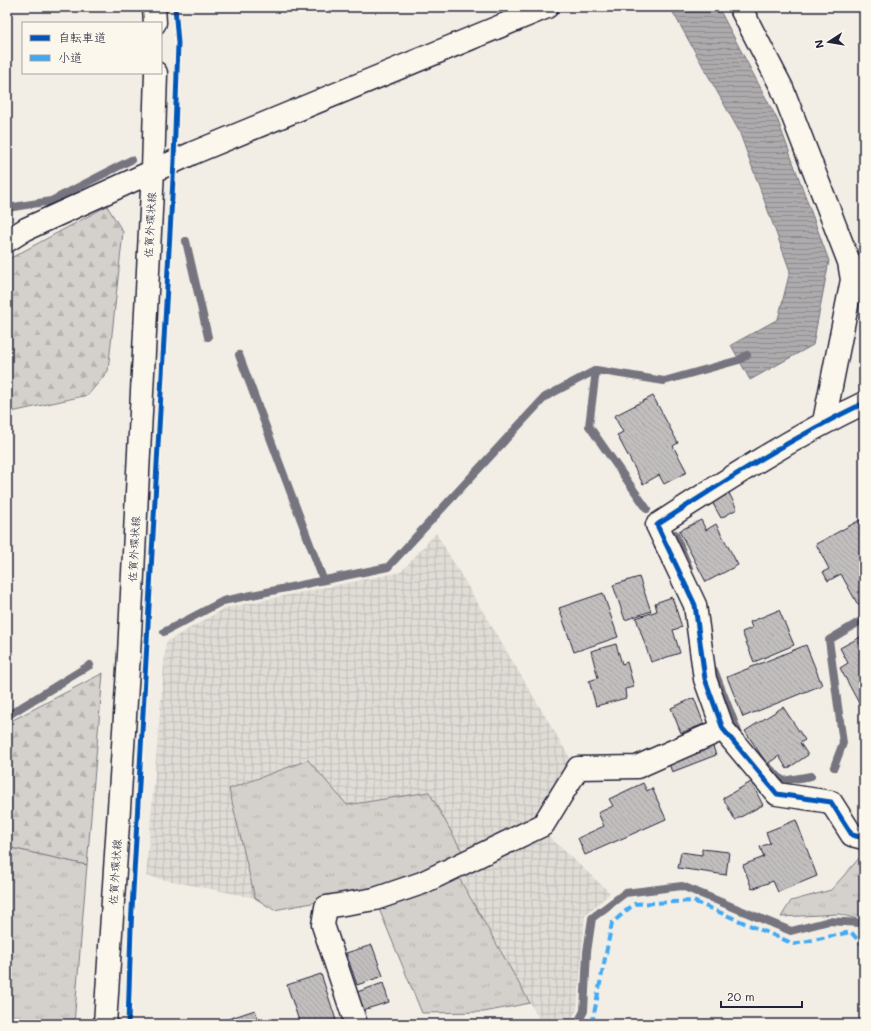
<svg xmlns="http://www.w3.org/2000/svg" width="871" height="1031" font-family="Mali,'Klee One',sans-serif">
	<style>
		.industrial { fill: url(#industrial-grid) }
		.grass { fill: url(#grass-tufts); stroke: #7b7a84 }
		.forest { fill: url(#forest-firs); stroke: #7b7a84 }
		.water { fill: url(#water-rules); stroke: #76747f }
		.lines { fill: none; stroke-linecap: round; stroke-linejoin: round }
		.stream { stroke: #76747f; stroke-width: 8 }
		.building { fill: url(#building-back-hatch); stroke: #22223b }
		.street-casing { stroke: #22223b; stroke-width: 25 }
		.primary-casing { stroke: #22223b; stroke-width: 25 }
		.street { stroke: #fbf7ec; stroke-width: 22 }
		.primary { stroke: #fbf7ec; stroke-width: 22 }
		.quiet { stroke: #3fa9f5; stroke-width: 4; stroke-dasharray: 8 4; stroke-linecap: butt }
		.cycleway-casing { stroke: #fbf7ec; stroke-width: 8 }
		.cycleway { stroke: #0057b8; stroke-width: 5 }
		.labels { text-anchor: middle; stroke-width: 3.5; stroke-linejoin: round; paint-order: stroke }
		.street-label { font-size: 11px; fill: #22223b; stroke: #fbf7ec }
	</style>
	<defs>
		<pattern id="industrial-grid" width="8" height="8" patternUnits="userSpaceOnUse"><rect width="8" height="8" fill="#e0dcd6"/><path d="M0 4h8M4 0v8" fill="none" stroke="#c0bcb9"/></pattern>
		<pattern id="grass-tufts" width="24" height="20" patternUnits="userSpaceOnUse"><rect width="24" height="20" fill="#d4d1cc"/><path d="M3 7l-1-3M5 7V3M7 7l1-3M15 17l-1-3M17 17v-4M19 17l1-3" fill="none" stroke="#b6b3b0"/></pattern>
		<pattern id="forest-firs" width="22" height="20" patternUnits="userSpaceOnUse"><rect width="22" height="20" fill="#d4d1cc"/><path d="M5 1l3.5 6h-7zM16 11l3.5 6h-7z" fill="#b6b3b0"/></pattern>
		<pattern id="water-rules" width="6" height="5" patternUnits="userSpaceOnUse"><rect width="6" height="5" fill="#aeabad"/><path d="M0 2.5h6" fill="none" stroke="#8d8b8e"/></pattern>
		<pattern id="building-back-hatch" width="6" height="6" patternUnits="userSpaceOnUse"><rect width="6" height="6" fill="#c2bebe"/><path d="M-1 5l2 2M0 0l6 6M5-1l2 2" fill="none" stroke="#a6a3a4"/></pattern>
	</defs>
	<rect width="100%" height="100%" fill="#f2eee5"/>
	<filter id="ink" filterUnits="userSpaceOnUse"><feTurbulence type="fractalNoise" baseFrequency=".025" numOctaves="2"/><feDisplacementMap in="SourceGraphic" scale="8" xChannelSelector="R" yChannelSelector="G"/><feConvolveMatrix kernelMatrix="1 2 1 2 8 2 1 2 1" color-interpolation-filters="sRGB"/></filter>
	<g filter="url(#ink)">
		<!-- industrial -->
		<path class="industrial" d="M 436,533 L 573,763 L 530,819 L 610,893 L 585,916 L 577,1010 L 569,1024 L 542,1024 L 458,875 L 429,792 L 347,805 L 229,789 L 255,898 L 146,876 L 166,642 L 225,608 L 401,572 Z"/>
		<!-- grass -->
		<path class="grass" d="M 308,760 L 347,805 L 429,792 L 463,853 L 458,876 L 530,1003 L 484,1012 L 422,1013 L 372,892 L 274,910 L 255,898 L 229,789 Z
			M 7,847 L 87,865 L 74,1024 L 7,1024 Z
			M 862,855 L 864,855 L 864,921 L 839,914 L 781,917 L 791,901 L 831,890 Z"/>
		<!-- forest -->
		<path class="forest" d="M 107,206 L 123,232 L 108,371 L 88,395 L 7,413 L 7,260 Z
			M 103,673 L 87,865 L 7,847 L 7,723 Z"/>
		<!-- water -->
		<path class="water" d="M 670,7 L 718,7 L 778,121 L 829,261 L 813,345 L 750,380 L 731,345 L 778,319 L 790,271 L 739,131 Z"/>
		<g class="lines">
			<!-- stream -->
			<path class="stream" d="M 7,208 L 51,201 L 131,160
				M 186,241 L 208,337
				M 239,355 L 323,579
				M 596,370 L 589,426 L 647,509
				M 675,534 L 689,568
				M 164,632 L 223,601 L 388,567 L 545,397 L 596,370 L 664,381 L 739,360 L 747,355
				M 714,670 L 740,737
				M 7,716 L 90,665
				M 766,765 L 783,781 L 811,776
				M 834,767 L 843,743 L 829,640 L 864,619
				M 577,1024 L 584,1011 L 587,952 L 592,918 L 625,893 L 682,886 L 791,931 L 829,921 L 860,923 L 864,927"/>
		</g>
		<!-- building -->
		<path class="building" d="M 653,396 L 678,443 L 673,446 L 687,472 L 664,484 L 659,475 L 643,484 L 617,435 L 623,432 L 614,416 Z
			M 729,493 L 737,509 L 721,518 L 712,502 Z
			M 701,520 L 706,530 L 716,524 L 738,565 L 706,582 L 679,531 Z
			M 860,520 L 864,527 L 864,562 L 858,565 L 860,570 L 864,568 L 864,602 L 858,605 L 841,574 L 828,581 L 823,572 L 829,569 L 816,544 Z
			M 639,577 L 651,611 L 625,620 L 613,585 Z
			M 603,593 L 618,637 L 574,652 L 559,608 Z
			M 672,597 L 682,627 L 673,630 L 680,653 L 651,662 L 636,618 L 657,611 L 655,603 Z
			M 779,610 L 794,645 L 754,662 L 742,632 L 752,628 L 750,622 Z
			M 864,635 L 864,706 L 861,707 L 840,668 L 848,663 L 840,648 Z
			M 616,644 L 622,664 L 627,662 L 634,687 L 625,689 L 626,698 L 596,706 L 589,681 L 598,678 L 591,651 Z
			M 806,645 L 822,685 L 743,717 L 727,677 Z
			M 694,698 L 704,724 L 681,733 L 671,708 Z
			M 783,707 L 805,740 L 800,743 L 808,755 L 787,769 L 779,756 L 767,764 L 745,731 Z
			M 711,741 L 716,755 L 672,772 L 667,759 Z
			M 751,782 L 763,805 L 735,820 L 723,798 Z
			M 643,783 L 647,791 L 652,788 L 666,819 L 585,855 L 578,838 L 604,826 L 598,813 L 613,806 L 609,799 Z
			M 796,820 L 817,876 L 778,892 L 773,881 L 752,889 L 743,865 L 764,857 L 760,847 L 770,843 L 766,832 Z
			M 702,849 L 729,852 L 726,875 L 678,868 L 681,852 L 702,855 Z
			M 372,945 L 383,976 L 357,985 L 346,953 Z
			M 321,974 L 336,1020 L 324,1024 L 300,1024 L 287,985 Z
			M 383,983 L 389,1002 L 363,1010 L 357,992 Z
			M 255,1010 L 260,1024 L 223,1024 L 222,1021 Z"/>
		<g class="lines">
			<!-- street casing -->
			<g class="street-casing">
				<path id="street" d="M 740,7 L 782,88 L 849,262 L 852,280 L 824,422
					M 7,241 L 26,229 L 193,153 L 547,7
					M 864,403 C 791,438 725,481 657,525 L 695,605 L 705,679 L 723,729 L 777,794 L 831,802 L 852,835 L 864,838
					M 356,1024 L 323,925 L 326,907 L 375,899 L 422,883 L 543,825 L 578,768 L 637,767 L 723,729"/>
			</g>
			<!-- primary casing -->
			<g class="primary-casing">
				<path id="primary" d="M 154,7 L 155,23
					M 105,1024 L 129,654 L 153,170 L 156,73"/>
			</g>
			<!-- street -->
			<use href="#street" class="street"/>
			<!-- primary -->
			<use href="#primary" class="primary"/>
			<!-- quiet -->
			<path class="quiet" d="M 592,1024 L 612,923 L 634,904 L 693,901 L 794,944 L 851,932 L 864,947"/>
			<!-- cycleway casing -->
			<g class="cycleway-casing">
				<path id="cycleway" d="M 864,403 C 791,438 725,481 657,525 L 695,605 L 705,679 L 723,729 L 777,794 L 831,802 L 852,835 L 864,838
					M 128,1024 L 131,927 L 174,161 L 178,43 L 175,7"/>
			</g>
			<!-- cycleway -->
			<use href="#cycleway" class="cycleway"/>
		</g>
	</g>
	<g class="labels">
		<!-- street labels -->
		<g class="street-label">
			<text transform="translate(150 225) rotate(-87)" y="4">佐賀外環状線</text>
			<text transform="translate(134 549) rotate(-87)" y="4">佐賀外環状線</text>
			<text transform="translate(115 872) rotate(-86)" y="4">佐賀外環状線</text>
		</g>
	</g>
	<!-- margin -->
	<rect width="871" height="1031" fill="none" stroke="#fbf7ec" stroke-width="24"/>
	<rect x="12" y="12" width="847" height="1007" fill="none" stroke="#22223b" stroke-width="1.5" filter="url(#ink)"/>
	<!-- legend -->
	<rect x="22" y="22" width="140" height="52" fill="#fbf7ec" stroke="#a4a2a5"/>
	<rect x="30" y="35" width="20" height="6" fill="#0057b8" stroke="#a4a2a5"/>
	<text x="58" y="42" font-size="12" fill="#22223b">自転車道</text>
	<rect x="30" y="55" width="20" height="6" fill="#3fa9f5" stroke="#a4a2a5"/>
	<text x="58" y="62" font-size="12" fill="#22223b">小道</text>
	<!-- north arrow -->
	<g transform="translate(829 42) rotate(258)" stroke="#fbf7ec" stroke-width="3" paint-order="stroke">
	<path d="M0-3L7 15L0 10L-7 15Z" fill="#22223b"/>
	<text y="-6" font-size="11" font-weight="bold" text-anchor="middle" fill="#22223b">N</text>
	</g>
	<!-- scale -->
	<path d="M721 1001v6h81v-6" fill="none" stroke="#22223b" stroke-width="2"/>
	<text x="727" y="1001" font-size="12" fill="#22223b" stroke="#fbf7ec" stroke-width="3" paint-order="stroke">20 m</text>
</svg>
